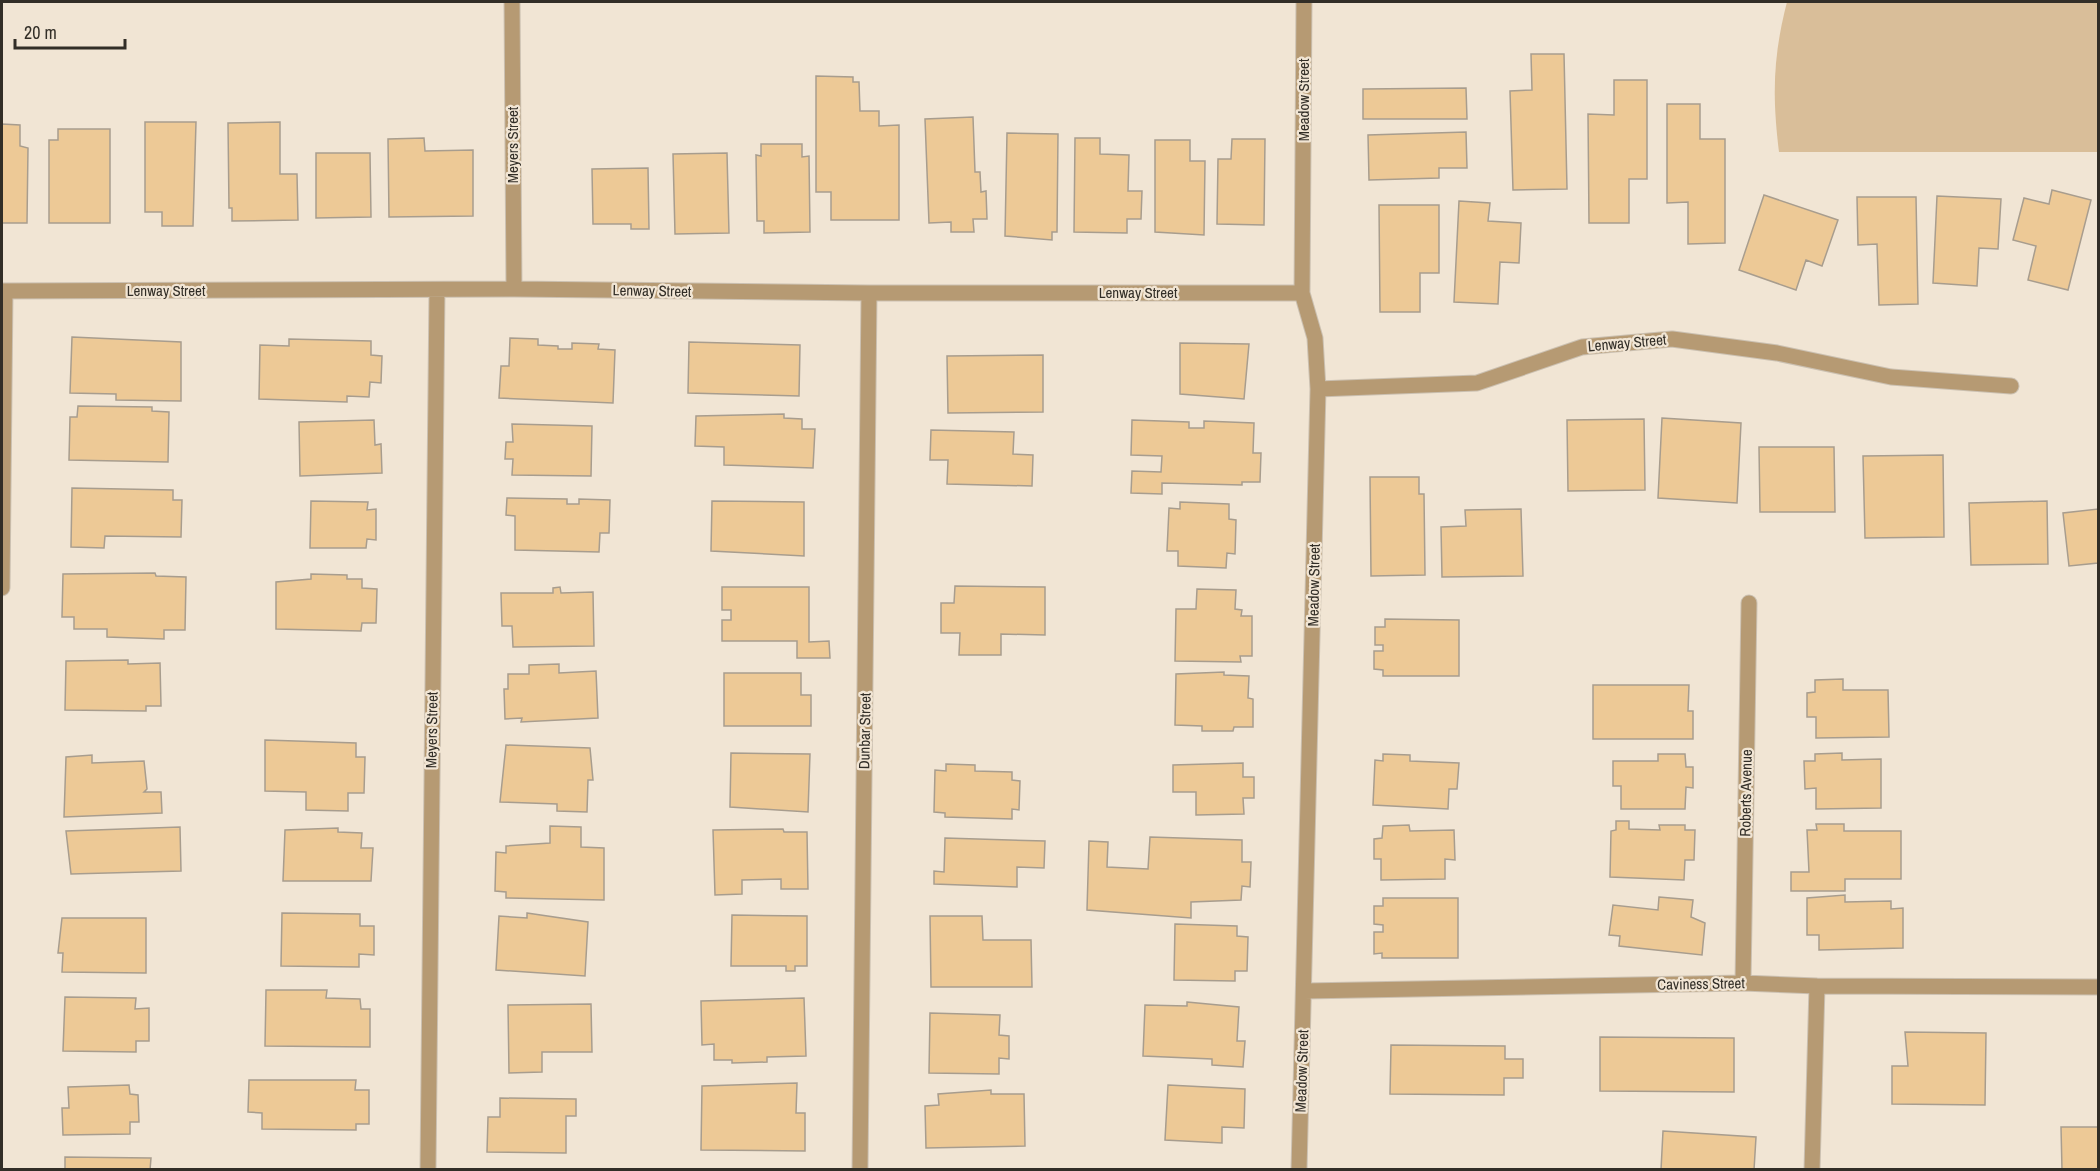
<svg xmlns="http://www.w3.org/2000/svg" width="2100" height="1171" font-family="'Archivo Narrow',sans-serif">
	<style>
		.green { fill: #d9be99 }
		.building { fill: #edc996; stroke: #a89d8e; stroke-width: 1.5 }
		.lines { fill: none; stroke-linecap: round; stroke-linejoin: round }
		.street-casing { stroke: #cbc0b1; stroke-width: 17 }
		.street { stroke: #b69a73; stroke-width: 15 }
		.labels { text-anchor: middle; stroke-width: 4.5; stroke-linejoin: round; paint-order: stroke }
		.street-label { font-size: 15px; fill: #322e27; stroke: #f1e5d4 }
	</style>
	<rect width="100%" height="100%" fill="#f1e5d4"/>
	<!-- green -->
	<path class="green" d="M 1787,2 L 2098,2 L 2098,152 L 1779,152 C 1772,96 1773,56 1787,2 Z"/>
	<!-- building -->
	<path class="building" d="M 1531,54 L 1564,54 L 1567,189 L 1513,190 L 1510,91 L 1532,90 Z
		M 816,76 L 853,77 L 853,82 L 859,82 L 860,111 L 879,111 L 879,126 L 899,125 L 899,220 L 831,220 L 831,192 L 816,192 Z
		M 1614,80 L 1647,80 L 1647,179 L 1629,179 L 1629,223 L 1589,223 L 1588,114 L 1614,115 Z
		M 1466,88 L 1467,119 L 1363,119 L 1363,89 Z
		M 1667,104 L 1700,104 L 1700,139 L 1725,139 L 1725,243 L 1688,244 L 1688,202 L 1667,203 Z
		M 973,117 L 975,172 L 980,172 L 981,192 L 986,191 L 987,219 L 973,219 L 974,232 L 951,232 L 951,222 L 929,223 L 925,119 Z
		M 145,122 L 196,122 L 193,226 L 162,226 L 162,212 L 145,212 Z
		M 280,122 L 280,174 L 297,174 L 298,220 L 232,221 L 232,208 L 229,208 L 228,123 Z
		M 2,124 L 20,125 L 20,146 L 28,148 L 27,223 L 2,223 Z
		M 58,129 L 110,129 L 110,223 L 49,223 L 49,140 L 58,140 Z
		M 1466,132 L 1467,168 L 1439,168 L 1439,178 L 1369,180 L 1368,135 Z
		M 1007,133 L 1058,134 L 1057,232 L 1052,232 L 1052,240 L 1005,236 Z
		M 424,138 L 425,151 L 473,150 L 473,216 L 389,217 L 388,139 Z
		M 1075,138 L 1100,138 L 1100,154 L 1129,155 L 1128,191 L 1142,191 L 1141,219 L 1127,219 L 1127,233 L 1074,232 Z
		M 1232,139 L 1265,139 L 1264,225 L 1217,224 L 1218,159 L 1231,159 Z
		M 1155,140 L 1190,140 L 1190,161 L 1205,161 L 1204,235 L 1155,232 Z
		M 761,144 L 802,144 L 802,157 L 809,156 L 810,232 L 764,233 L 764,221 L 757,221 L 756,155 L 761,156 Z
		M 316,153 L 370,153 L 371,217 L 316,218 Z
		M 727,153 L 729,233 L 675,234 L 673,154 Z
		M 648,168 L 649,229 L 631,229 L 631,224 L 593,224 L 592,169 Z
		M 2052,190 L 2091,200 L 2068,290 L 2028,280 L 2036,246 L 2013,240 L 2024,198 L 2049,204 Z
		M 1764,195 L 1838,220 L 1822,266 L 1806,260 L 1796,290 L 1739,270 Z
		M 1937,196 L 2001,199 L 1998,249 L 1979,248 L 1977,286 L 1933,283 Z
		M 1857,197 L 1916,197 L 1918,304 L 1879,305 L 1877,244 L 1858,245 Z
		M 1459,201 L 1490,203 L 1488,221 L 1521,223 L 1519,263 L 1500,262 L 1498,304 L 1454,302 Z
		M 1379,205 L 1439,205 L 1439,273 L 1420,273 L 1420,312 L 1380,312 Z
		M 72,337 L 181,342 L 181,401 L 116,400 L 116,394 L 70,393 Z
		M 510,338 L 538,339 L 538,345 L 558,346 L 558,349 L 572,349 L 572,343 L 599,344 L 598,349 L 615,350 L 613,403 L 499,398 L 501,366 L 509,366 Z
		M 289,339 L 371,341 L 371,355 L 382,356 L 381,383 L 370,382 L 369,397 L 347,396 L 347,402 L 259,399 L 260,345 L 289,346 Z
		M 689,342 L 800,345 L 799,396 L 688,393 Z
		M 1180,343 L 1249,344 L 1244,399 L 1180,394 Z
		M 1043,355 L 1043,412 L 948,413 L 947,356 Z
		M 78,406 L 152,407 L 152,411 L 169,412 L 168,462 L 69,460 L 70,417 L 77,417 Z
		M 784,414 L 784,418 L 802,419 L 802,429 L 815,429 L 813,468 L 724,465 L 724,447 L 695,446 L 696,416 Z
		M 1662,418 L 1741,423 L 1737,503 L 1658,498 Z
		M 1644,419 L 1645,490 L 1568,491 L 1567,420 Z
		M 374,420 L 375,445 L 381,444 L 382,473 L 300,476 L 299,422 Z
		M 1132,420 L 1189,422 L 1189,428 L 1204,428 L 1204,421 L 1254,423 L 1253,453 L 1261,453 L 1260,482 L 1242,482 L 1242,485 L 1162,483 L 1162,494 L 1131,493 L 1132,471 L 1161,472 L 1162,456 L 1131,455 Z
		M 512,424 L 592,426 L 591,476 L 512,475 L 513,459 L 505,459 L 506,442 L 513,442 Z
		M 931,430 L 1014,432 L 1013,454 L 1033,455 L 1032,486 L 947,484 L 948,460 L 930,460 Z
		M 1759,447 L 1834,447 L 1835,512 L 1760,512 Z
		M 1943,455 L 1944,537 L 1865,538 L 1863,456 Z
		M 1370,477 L 1419,477 L 1419,494 L 1424,494 L 1425,575 L 1371,576 Z
		M 72,488 L 173,490 L 173,500 L 182,500 L 181,537 L 105,536 L 104,548 L 71,547 Z
		M 507,498 L 567,499 L 567,504 L 579,504 L 579,499 L 610,500 L 609,533 L 600,533 L 599,552 L 515,550 L 515,516 L 506,515 Z
		M 311,501 L 368,502 L 367,510 L 376,509 L 376,540 L 367,539 L 366,548 L 310,548 Z
		M 712,501 L 804,502 L 804,556 L 711,551 Z
		M 2047,501 L 2048,564 L 1971,565 L 1969,503 Z
		M 1180,502 L 1229,504 L 1229,519 L 1236,520 L 1235,554 L 1227,553 L 1226,568 L 1178,566 L 1178,551 L 1167,551 L 1169,508 L 1180,509 Z
		M 1521,509 L 1523,576 L 1442,577 L 1441,527 L 1466,526 L 1465,510 Z
		M 2098,509 L 2098,563 L 2069,566 L 2063,513 Z
		M 155,573 L 156,576 L 186,577 L 185,630 L 164,630 L 164,639 L 107,637 L 107,629 L 74,629 L 74,617 L 62,617 L 63,574 Z
		M 311,574 L 347,575 L 347,579 L 362,579 L 362,588 L 377,589 L 376,623 L 362,623 L 361,631 L 276,629 L 276,582 L 311,579 Z
		M 955,586 L 1045,587 L 1045,635 L 1001,634 L 1001,655 L 959,655 L 960,633 L 941,633 L 941,603 L 954,603 Z
		M 560,587 L 561,593 L 593,592 L 594,646 L 513,647 L 512,626 L 502,626 L 501,593 L 553,593 L 553,588 Z
		M 722,587 L 809,587 L 809,642 L 829,641 L 830,658 L 797,658 L 797,641 L 722,641 L 722,620 L 731,620 L 731,610 L 722,610 Z
		M 1197,589 L 1236,590 L 1235,609 L 1242,610 L 1241,616 L 1252,616 L 1252,656 L 1240,656 L 1241,662 L 1175,661 L 1176,609 L 1196,609 Z
		M 1385,619 L 1459,620 L 1459,676 L 1383,676 L 1383,670 L 1374,669 L 1374,651 L 1383,651 L 1383,645 L 1375,645 L 1375,627 L 1385,627 Z
		M 128,660 L 128,664 L 160,663 L 161,706 L 146,706 L 146,711 L 65,710 L 66,661 Z
		M 559,664 L 559,673 L 596,671 L 598,718 L 521,722 L 522,718 L 505,719 L 504,689 L 508,689 L 508,674 L 529,674 L 529,665 Z
		M 1224,672 L 1224,675 L 1249,676 L 1248,698 L 1253,699 L 1253,727 L 1234,727 L 1233,731 L 1202,731 L 1202,726 L 1175,725 L 1176,674 Z
		M 724,673 L 801,673 L 801,695 L 811,695 L 811,726 L 724,726 Z
		M 1843,679 L 1843,690 L 1888,690 L 1889,737 L 1816,738 L 1816,717 L 1807,717 L 1807,693 L 1815,692 L 1815,680 Z
		M 1593,685 L 1689,685 L 1688,711 L 1693,711 L 1693,739 L 1593,739 Z
		M 265,740 L 356,743 L 356,757 L 365,757 L 364,793 L 348,793 L 348,811 L 306,810 L 306,792 L 265,791 Z
		M 506,745 L 590,748 L 593,780 L 588,780 L 587,812 L 557,811 L 557,804 L 500,802 Z
		M 731,753 L 810,754 L 808,812 L 730,807 Z
		M 1842,753 L 1842,760 L 1881,759 L 1881,808 L 1816,809 L 1816,788 L 1805,789 L 1804,761 L 1815,761 L 1815,754 Z
		M 1383,754 L 1410,755 L 1410,761 L 1459,763 L 1457,789 L 1449,789 L 1448,809 L 1373,805 L 1375,760 L 1383,761 Z
		M 1658,754 L 1685,754 L 1686,767 L 1693,767 L 1693,788 L 1686,787 L 1685,809 L 1621,809 L 1621,786 L 1613,786 L 1613,761 L 1658,761 Z
		M 92,755 L 92,763 L 144,761 L 147,789 L 144,792 L 161,792 L 162,813 L 64,817 L 66,757 Z
		M 1243,763 L 1243,777 L 1254,777 L 1254,798 L 1243,798 L 1244,814 L 1196,815 L 1196,792 L 1173,792 L 1173,765 Z
		M 946,764 L 975,765 L 975,771 L 1012,772 L 1012,780 L 1020,781 L 1019,810 L 1012,809 L 1012,819 L 945,817 L 945,813 L 934,812 L 935,770 L 946,771 Z
		M 1616,821 L 1629,821 L 1629,829 L 1660,830 L 1659,825 L 1685,825 L 1685,830 L 1695,830 L 1694,860 L 1685,860 L 1684,880 L 1610,877 L 1611,831 L 1616,830 Z
		M 1816,824 L 1844,824 L 1844,831 L 1901,831 L 1901,879 L 1845,879 L 1845,891 L 1791,891 L 1791,872 L 1809,872 L 1807,830 L 1817,830 Z
		M 1409,825 L 1410,831 L 1454,830 L 1455,860 L 1445,859 L 1445,879 L 1381,880 L 1381,859 L 1374,859 L 1374,839 L 1382,838 L 1383,826 Z
		M 550,826 L 581,827 L 581,847 L 604,848 L 604,900 L 506,898 L 506,892 L 495,891 L 496,852 L 506,853 L 506,846 L 550,843 Z
		M 180,827 L 181,871 L 71,874 L 66,831 Z
		M 338,828 L 338,832 L 362,833 L 361,848 L 373,848 L 371,881 L 283,881 L 285,830 Z
		M 783,829 L 784,832 L 807,832 L 808,889 L 781,889 L 781,879 L 742,880 L 742,894 L 715,895 L 713,830 Z
		M 1150,837 L 1242,840 L 1242,862 L 1251,862 L 1250,887 L 1242,886 L 1241,900 L 1191,902 L 1191,918 L 1087,910 L 1089,841 L 1108,842 L 1107,867 L 1148,869 Z
		M 945,838 L 1045,841 L 1044,868 L 1017,867 L 1017,887 L 934,884 L 934,871 L 944,872 Z
		M 1845,895 L 1845,902 L 1891,901 L 1891,909 L 1903,908 L 1903,948 L 1819,950 L 1819,935 L 1807,935 L 1807,898 Z
		M 1659,897 L 1693,900 L 1691,917 L 1705,923 L 1702,955 L 1619,946 L 1620,936 L 1609,935 L 1613,905 L 1658,910 Z
		M 1383,898 L 1458,898 L 1458,958 L 1382,958 L 1382,953 L 1374,954 L 1374,932 L 1383,932 L 1383,925 L 1374,924 L 1374,906 L 1383,906 Z
		M 282,913 L 360,914 L 360,926 L 374,926 L 374,955 L 359,954 L 359,967 L 281,966 Z
		M 527,913 L 588,922 L 585,976 L 496,970 L 499,916 L 527,918 Z
		M 732,915 L 807,916 L 807,966 L 795,966 L 795,971 L 786,971 L 786,966 L 731,966 Z
		M 930,916 L 982,916 L 983,940 L 1031,940 L 1032,987 L 931,987 Z
		M 62,918 L 146,918 L 146,973 L 62,972 L 63,953 L 58,953 Z
		M 1175,924 L 1237,926 L 1237,936 L 1248,937 L 1247,971 L 1235,971 L 1235,981 L 1174,980 Z
		M 266,990 L 327,990 L 326,998 L 360,999 L 361,1009 L 370,1009 L 370,1047 L 265,1046 Z
		M 65,997 L 136,998 L 135,1009 L 149,1008 L 149,1041 L 136,1041 L 136,1052 L 63,1051 Z
		M 804,998 L 806,1056 L 767,1057 L 767,1062 L 732,1063 L 732,1060 L 714,1060 L 714,1044 L 702,1045 L 701,1001 Z
		M 1187,1002 L 1239,1007 L 1237,1041 L 1245,1041 L 1243,1067 L 1212,1065 L 1212,1059 L 1143,1056 L 1145,1005 L 1187,1006 Z
		M 591,1004 L 592,1052 L 542,1052 L 542,1072 L 509,1073 L 508,1005 Z
		M 930,1013 L 1000,1015 L 999,1035 L 1009,1036 L 1009,1059 L 999,1058 L 999,1074 L 929,1073 Z
		M 1905,1032 L 1986,1033 L 1985,1105 L 1892,1104 L 1892,1066 L 1908,1066 Z
		M 1600,1037 L 1734,1038 L 1734,1092 L 1600,1091 Z
		M 1391,1045 L 1505,1046 L 1505,1059 L 1523,1059 L 1523,1078 L 1504,1078 L 1504,1095 L 1390,1094 Z
		M 249,1080 L 356,1080 L 355,1090 L 369,1090 L 369,1124 L 356,1124 L 356,1130 L 262,1129 L 262,1113 L 248,1112 Z
		M 797,1083 L 796,1113 L 805,1113 L 805,1151 L 701,1150 L 702,1086 Z
		M 129,1085 L 130,1094 L 138,1095 L 139,1122 L 130,1122 L 130,1134 L 63,1135 L 62,1108 L 69,1108 L 68,1087 Z
		M 1168,1085 L 1245,1089 L 1244,1128 L 1222,1127 L 1222,1143 L 1165,1140 Z
		M 991,1090 L 991,1094 L 1024,1094 L 1025,1146 L 926,1148 L 925,1106 L 939,1105 L 938,1094 Z
		M 500,1098 L 576,1099 L 576,1116 L 566,1116 L 566,1153 L 487,1152 L 488,1117 L 500,1117 Z
		M 2061,1127 L 2098,1127 L 2098,1170 L 2062,1170 Z
		M 1663,1131 L 1756,1137 L 1754,1170 L 1661,1170 Z
		M 65,1157 L 151,1158 L 150,1170 L 65,1170 Z"/>
	<g class="lines">
		<!-- street casing -->
		<g class="street-casing">
			<path id="street" d="M 512,2 L 514,289
				M 2,291 L 514,289 L 869,293 L 1302,293
				M 1318,389 L 1477,383 L 1582,347 L 1672,339 L 1777,353 L 1891,377 L 2011,386
				M 2,588 L 5,291
				M 1743,983 L 1749,603
				M 1304,991 L 1743,983 L 1817,986 L 2098,987
				M 428,1170 L 437,290
				M 860,1170 L 869,293
				M 1299,1170 L 1318,389 L 1315,338 L 1302,293 L 1304,2
				M 1812,1170 L 1817,986"/>
		</g>
		<!-- street -->
		<use href="#street" class="street"/>
	</g>
	<g class="labels">
		<!-- street labels -->
		<g class="street-label">
			<text transform="translate(1304 100) rotate(-90)" y="5">Meadow Street</text>
			<text transform="translate(513 145) rotate(-90)" y="5">Meyers Street</text>
			<text x="166" y="296">Lenway Street</text>
			<text transform="translate(652 291) rotate(1)" y="5">Lenway Street</text>
			<text x="1138" y="298">Lenway Street</text>
			<text transform="translate(1627 343) rotate(-5)" y="5">Lenway Street</text>
			<text transform="translate(1314 585) rotate(-89)" y="5">Meadow Street</text>
			<text transform="translate(432 730) rotate(-89)" y="5">Meyers Street</text>
			<text transform="translate(865 731) rotate(-89)" y="5">Dunbar Street</text>
			<text transform="translate(1746 793) rotate(-89)" y="5">Roberts Avenue</text>
			<text transform="translate(1701 984) rotate(-1)" y="5">Caviness Street</text>
			<text transform="translate(1302 1071) rotate(-88)" y="5">Meadow Street</text>
		</g>
	</g>
	<!-- border -->
	<rect width="2100" height="1171" fill="none" stroke="#322e27" stroke-width="6"/>
	<!-- scale -->
	<path d="M15 39v9h110v-9" fill="none" stroke="#322e27" stroke-width="3"/>
	<text x="24" y="39" font-size="18" fill="#322e27" stroke="#f1e5d4" stroke-width="4.5" paint-order="stroke">20 m</text>
</svg>
